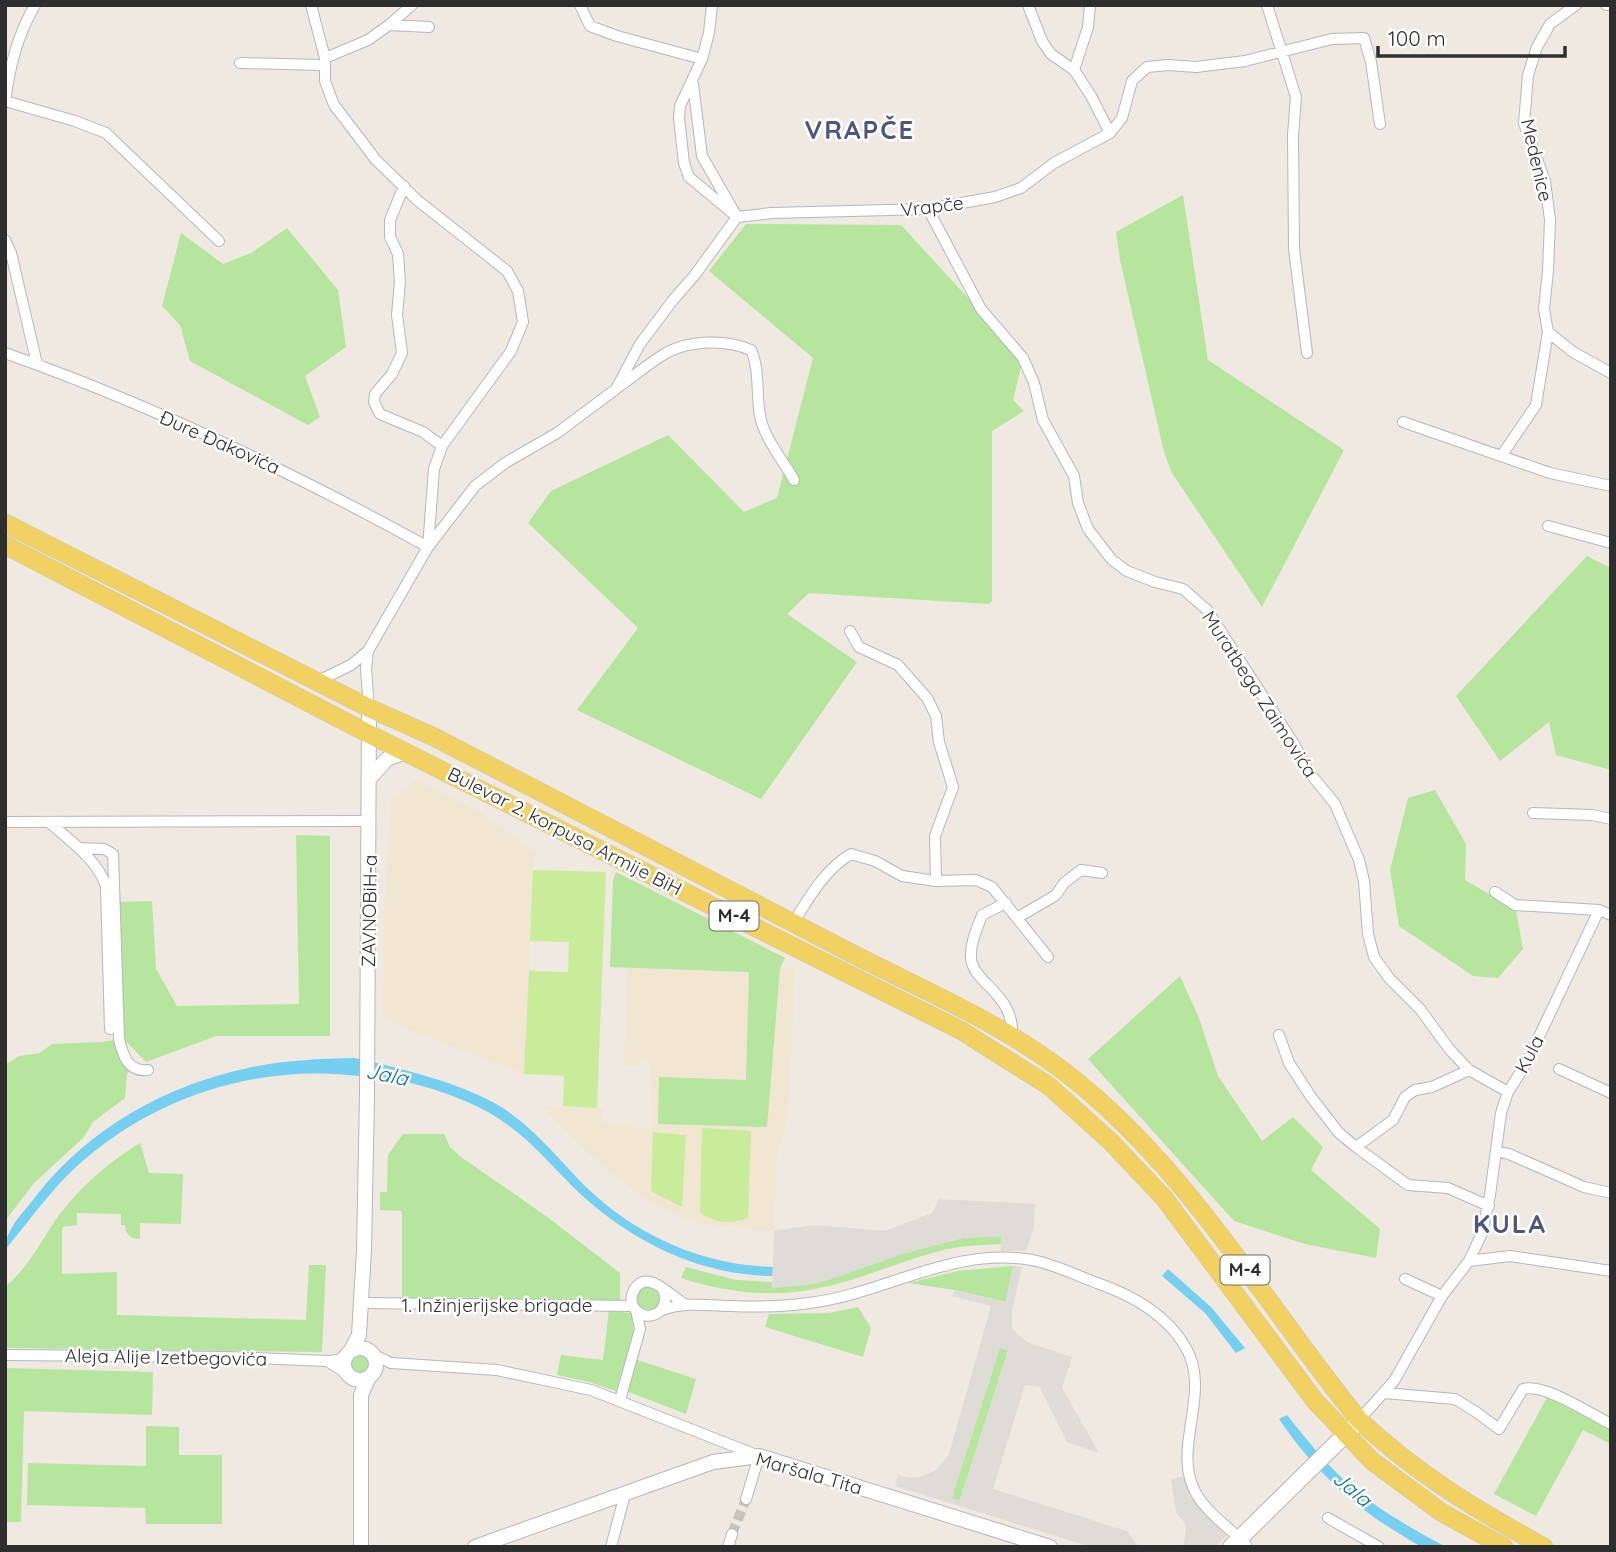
<svg xmlns="http://www.w3.org/2000/svg" width="1616" height="1552" font-family="Quicksand,sans-serif">
	<style>
		.education { fill: #f0e6d1 }
		.green { fill: #b6e59e }
		.pitch { fill: #c9ec9a }
		.plaza { fill: #dfdcd8; fill-rule: evenodd }
		.water { fill: #75cff0 }
		.lines { fill: none; stroke-linecap: round; stroke-linejoin: round }
		.minor-tunnel { stroke: #c8c4bd; stroke-width: 10; stroke-dasharray: 10 5; stroke-linecap: butt }
		.minor-casing { stroke: #b4b7c1; stroke-width: 12 }
		.tertiary-casing { stroke: #b4b7c1; stroke-width: 16 }
		.secondary-casing { stroke: #b4b7c1; stroke-width: 18 }
		.primary-casing { stroke: #c9c9c9; stroke-width: 19 }
		.minor { stroke: #fff; stroke-width: 10 }
		.tertiary { stroke: #fff; stroke-width: 14 }
		.secondary { stroke: #fff; stroke-width: 16 }
		.primary { stroke: #f2d163; stroke-width: 18 }
		.labels { text-anchor: middle; stroke-width: 5; stroke-linejoin: round; paint-order: stroke }
		.shield { fill: #fff; stroke: #6d6d6d; stroke-width: 2 }
		.shield-label { font-size: 18px; font-weight: bold; fill: #2e2e2e }
		.street-label { font-size: 19px; fill: #2e2e2e; stroke: #fff }
		.water-label { font-size: 21px; font-style: italic; fill: #0d6fa3; stroke: #fff }
		.district-label { font-size: 26px; font-weight: bold; letter-spacing: 2px; fill: #4d5680; stroke: #fff }
	</style>
	<rect width="100%" height="100%" fill="#efe9e1"/>
	<!-- education -->
	<path class="education" d="M 417,780 L 479,812 L 536,852 L 533,870 L 524,1074 L 383,1019 L 384,911 L 391,799 Z
		M 616,872 L 785,958 L 781,968 L 795,968 L 789,1106 L 785,1130 L 777,1151 L 774,1231 L 697,1223 L 649,1201 L 610,1173 L 541,1107 L 603,1108 L 603,1123 L 632,1123 L 633,1128 L 652,1127 L 650,1061 L 640,1061 L 640,1066 L 624,1067 L 627,968 L 610,967 L 613,881 Z"/>
	<!-- green -->
	<path class="green" d="M 1183,195 L 1208,360 L 1344,450 L 1262,607 L 1172,473 L 1164,452 L 1120,260 L 1116,232 Z
		M 746,224 L 901,225 L 1023,358 L 1013,400 L 1024,411 L 992,431 L 992,601 L 989,604 L 809,593 L 787,614 L 857,662 L 761,799 L 577,710 L 638,628 L 528,523 L 551,491 L 668,435 L 744,512 L 777,498 L 813,358 L 709,271 Z
		M 287,228 L 338,290 L 346,347 L 305,376 L 320,417 L 308,425 L 190,361 L 180,325 L 162,306 L 181,233 L 223,264 L 251,253 Z
		M 1587,556 L 1611,568 L 1611,770 L 1556,755 L 1549,722 L 1500,761 L 1456,696 Z
		M 1435,790 L 1466,844 L 1465,880 L 1516,910 L 1523,949 L 1498,978 L 1473,976 L 1399,926 L 1390,870 L 1408,798 Z
		M 296,835 L 330,836 L 330,1036 L 216,1036 L 146,1062 L 120,1035 L 117,902 L 152,901 L 156,969 L 177,1006 L 299,1004 Z
		M 616,872 L 785,958 L 780,968 L 767,1127 L 658,1124 L 659,1077 L 746,1080 L 749,972 L 610,967 L 613,881 Z
		M 1180,976 L 1199,1018 L 1218,1076 L 1262,1141 L 1293,1117 L 1323,1147 L 1311,1170 L 1380,1229 L 1376,1258 L 1305,1244 L 1234,1221 L 1088,1059 Z
		M 119,1039 L 133,1068 L 127,1074 L 125,1098 L 93,1122 L 83,1138 L 34,1183 L 5,1221 L 6,1064 L 19,1056 L 40,1053 L 52,1044 L 103,1042 Z
		M 403,1134 L 444,1134 L 450,1147 L 461,1157 L 546,1216 L 620,1273 L 620,1300 L 402,1299 L 402,1211 L 380,1210 L 380,1192 L 387,1192 L 388,1155 Z
		M 140,1143 L 149,1173 L 183,1174 L 181,1224 L 140,1223 L 140,1239 L 132,1238 L 126,1232 L 125,1225 L 121,1225 L 121,1214 L 77,1213 L 77,1225 L 62,1227 L 62,1274 L 117,1272 L 117,1315 L 306,1320 L 309,1265 L 326,1265 L 322,1352 L 5,1348 L 5,1287 C 31,1265 41,1240 60,1214 C 82,1185 109,1162 140,1143 Z
		M 1002,1236 L 1002,1244 C 984,1245 966,1245 948,1249 C 903,1259 860,1281 814,1289 C 769,1298 724,1292 681,1278 L 686,1267 L 736,1280 L 772,1282 L 772,1287 L 963,1238 Z
		M 1013,1266 L 1006,1302 L 955,1290 L 908,1283 L 958,1271 Z
		M637 1298a12 12 0 1 1 24 0a12 12 0 1 1-24 0Z
		M 858,1307 L 871,1328 L 863,1357 L 765,1327 L 769,1314 L 828,1313 Z
		M 609,1311 L 631,1313 C 640,1329 621,1374 616,1391 L 589,1382 L 557,1375 L 561,1355 L 603,1360 Z
		M 1000,1347 L 1008,1350 L 960,1501 L 951,1498 Z
		M351 1364a9 9 0 1 1 18 0a9 9 0 1 1-18 0Z
		M 631,1358 L 696,1379 L 686,1414 L 621,1389 Z
		M 5,1368 L 153,1372 L 152,1415 L 24,1411 L 21,1522 L 5,1522 Z
		M 1548,1396 L 1611,1430 L 1611,1444 L 1583,1430 L 1536,1516 L 1494,1494 Z
		M 146,1426 L 179,1427 L 179,1455 L 222,1455 L 222,1524 L 146,1524 L 145,1508 L 27,1505 L 28,1463 L 146,1466 Z"/>
	<!-- pitch -->
	<path class="pitch" d="M 533,870 L 606,872 L 597,1108 L 563,1106 L 564,1076 L 524,1074 L 529,971 L 568,972 L 569,942 L 530,941 Z
		M 702,1128 L 751,1131 L 748,1218 C 730,1224 716,1224 700,1212 Z
		M 653,1132 L 686,1135 L 682,1207 L 651,1191 Z"/>
	<!-- plaza -->
	<path class="plaza" d="M 939,1199 L 1035,1204 L 1034,1227 L 1026,1251 L 1001,1251 L 1001,1236 L 963,1238 L 905,1253 L 826,1281 L 807,1285 L 772,1288 L 774,1231 L 813,1225 L 885,1231 L 932,1213 Z
		M 1013,1266 L 1022,1267 L 1012,1311 L 1012,1329 L 1027,1342 L 1072,1357 L 1062,1388 L 1099,1453 L 1067,1442 L 1039,1386 L 1025,1385 L 993,1489 L 1127,1531 L 1139,1547 L 1091,1547 L 895,1486 L 898,1475 L 909,1478 L 920,1477 L 936,1470 L 948,1456 L 953,1440 L 991,1306 L 952,1296 L 955,1290 L 1005,1302 ZM 1000,1348 L 1008,1351 L 959,1501 L 952,1498 Z
		M 1185,1476 L 1189,1495 L 1226,1536 L 1214,1547 L 1183,1547 L 1186,1529 L 1184,1522 L 1176,1513 L 1171,1479 Z"/>
	<!-- water -->
	<path class="water" d="M 355,1058 C 400,1068 479,1087 514,1116 C 541,1136 562,1163 586,1187 C 637,1236 702,1265 773,1267 L 772,1276 C 697,1275 628,1240 574,1188 C 552,1166 531,1141 505,1123 C 479,1103 429,1086 397,1080 C 387,1078 376,1079 366,1077 C 262,1062 155,1095 77,1166 C 50,1191 29,1221 5,1250 C 5,1229 24,1212 36,1196 C 88,1129 166,1085 248,1068 C 282,1060 319,1059 355,1058 Z
		M 1168,1269 L 1211,1307 L 1245,1348 L 1236,1353 L 1205,1313 L 1162,1276 Z
		M 1287,1415 C 1304,1436 1321,1458 1341,1477 C 1371,1506 1409,1527 1446,1547 C 1439,1547 1430,1548 1424,1547 C 1416,1545 1407,1538 1400,1534 C 1352,1506 1311,1466 1279,1419 Z"/>
	<g class="lines">
		<!-- minor-tunnel -->
		<path class="minor-tunnel" d="M 732,1534 L 746,1499"/>
		<!-- minor casing -->
		<g class="minor-casing">
			<path id="minor" d="M 311,5 L 325,58 L 325,81 L 334,105 L 376,160 L 417,200 L 507,271 L 518,291 L 523,322 L 511,351 L 442,446 L 434,469 L 428,547 L 368,651 L 366,669 L 369,708
				M 580,5 L 590,26 L 617,36 L 702,59
				M 1028,5 L 1042,41 L 1051,54 L 1074,70 L 1091,96 L 1110,133
				M 1267,5 L 1296,97 L 1293,135 L 1294,249 L 1307,353
				M 1576,5 L 1550,24 L 1537,47 L 1528,75 L 1524,123 L 1545,181 L 1550,220 L 1548,271 L 1544,309 L 1548,332 L 1573,352 L 1611,373
				M 1606,5 L 1609,5
				M 389,25 L 412,5
				M 325,58 L 368,40 L 389,25 L 429,27
				M 240,63 L 323,65
				M 1074,70 L 1088,27 L 1090,5
				M 693,84 L 702,156 L 737,217 L 772,213 L 928,209 L 995,197 L 1021,188 L 1054,163 L 1110,133 L 1122,118 L 1132,81 L 1147,67 L 1168,65 L 1196,67 L 1245,61 L 1332,39 L 1364,38 L 1371,62 L 1380,124
				M 5,101 L 75,121 L 106,133 L 219,241
				M 5,101 C 10,66 17,36 35,5
				M 404,186 L 390,220 L 390,237 L 398,254 L 400,282 L 397,315 L 402,353 L 392,374 L 375,394 L 374,402 L 380,414 L 423,432 L 442,446
				M 928,209 L 981,309 L 1023,358 L 1034,383 L 1043,420 L 1074,476 L 1078,503 L 1088,529 L 1112,560 L 1127,571 L 1155,582 L 1183,589 L 1207,610 L 1294,744 L 1309,772 L 1335,804 L 1359,860 L 1364,881 L 1368,934 L 1374,957 L 1389,978 L 1420,1009 L 1450,1050 L 1469,1070 L 1508,1092
				M 5,240 L 11,253 L 37,364
				M 5,353 C 152,405 292,472 428,547 L 475,486 L 505,463 L 557,433 L 616,389 L 640,344 L 673,300 L 694,276 L 737,217 L 689,177 L 684,163 L 679,118 L 680,106 L 702,59 L 709,33 L 712,5
				M 617,388 C 633,377 649,363 666,353 C 690,340 726,339 751,350 C 760,370 756,393 760,416 C 764,438 783,460 794,480
				M 1403,422 L 1550,473 L 1611,486
				M 1502,455 L 1536,405 L 1548,332
				M 1548,526 L 1611,543
				M 318,681 L 351,665 L 368,651
				M 1533,813 L 1592,815 L 1611,819
				M 5,822 L 370,821
				M 49,822 C 70,841 97,859 106,886 L 110,1029
				M 80,848 L 104,849 L 113,854 L 119,1039 C 123,1055 127,1072 148,1070
				M 936,881 L 976,880 L 992,887 L 1048,957
				M 1495,892 L 1515,905 L 1599,910
				M 1006,903 L 982,915 C 977,929 970,943 971,958 C 973,984 1016,994 1012,1038
				M 1017,918 L 1056,895 L 1064,883 L 1081,870 L 1102,873
				M 793,923 C 809,898 825,869 851,854 L 875,861 L 902,876 L 936,881 L 935,836 L 953,787 L 939,742 L 936,716 L 927,698 L 898,665 L 859,647 L 850,631
				M 1279,1035 L 1289,1063 L 1311,1097 L 1339,1133 L 1356,1147 L 1408,1185 L 1448,1188 L 1489,1206
				M 1559,1069 L 1611,1093
				M 1356,1147 L 1393,1120 L 1405,1097 L 1415,1090 L 1432,1087 L 1469,1070
				M 1496,1151 L 1509,1154 L 1584,1187 L 1611,1193
				M 1469,1261 L 1510,1256 L 1611,1271
				M 1405,1279 L 1442,1296
				M 663,1289 C 673,1313 644,1326 633,1306 C 631,1301 631,1295 634,1290 C 647,1267 671,1297 685,1304
				M 361,1303 L 633,1306
				M 662,1310 C 684,1302 706,1305 730,1306 C 756,1307 783,1307 809,1303 C 884,1294 953,1246 1032,1260 C 1053,1264 1076,1275 1097,1283 C 1132,1295 1165,1313 1185,1346 C 1212,1391 1174,1443 1193,1487 C 1202,1510 1229,1527 1246,1545
				M 5,1355 L 227,1357 L 327,1361 L 339,1360 L 347,1353
				M 374,1355 L 391,1363 L 497,1370 L 591,1390 L 759,1456 L 746,1499
				M 327,1361 L 346,1373
				M 1384,1393 L 1455,1399 L 1476,1412 L 1499,1429 L 1523,1389 C 1545,1383 1590,1414 1611,1424
				M 620,1400 L 640,1329 L 636,1310
				M 1359,1420 L 1394,1381 L 1442,1296 L 1469,1261 L 1482,1233 L 1490,1195 L 1501,1113 L 1508,1092 L 1527,1062 L 1599,910 L 1611,915
				M 1328,1518 L 1379,1547
				M 611,1547 L 625,1494
				M 728,1547 L 732,1534"/>
		</g>
		<!-- tertiary casing -->
		<g class="tertiary-casing">
			<path id="tertiary" d="M 370,778 L 387,759 L 405,752
				M344 1364a16 16 0 1 1 32 0a16 16 0 1 1-32 0Z
				M 351,1350 L 359,1335 L 364,1250 L 367,1094 L 369,708
				M 361,1547 L 361,1395 L 369,1377
				M 475,1547 L 713,1462 L 759,1456 L 1050,1547"/>
		</g>
		<!-- secondary casing -->
		<g class="secondary-casing">
			<path id="secondary" d="M 1231,1547 L 1355,1425"/>
		</g>
		<!-- primary casing -->
		<g class="primary-casing">
			<path id="primary" d="M 5,523 L 369,708 L 432,736 C 572,808 712,881 851,953 C 923,990 997,1021 1062,1070 C 1185,1163 1264,1303 1359,1420 C 1418,1475 1475,1509 1544,1547
				M 5,545 L 371,735 L 962,1031 L 1049,1086 L 1111,1142 L 1164,1198 L 1315,1401 L 1372,1461 L 1441,1512 L 1504,1547"/>
		</g>
		<!-- minor -->
		<use href="#minor" class="minor"/>
		<!-- tertiary -->
		<use href="#tertiary" class="tertiary"/>
		<!-- secondary -->
		<use href="#secondary" class="secondary"/>
		<!-- primary -->
		<use href="#primary" class="primary"/>
	</g>
	<g class="labels">
		<!-- shield labels -->
		<g class="shield">
			<rect x="709.5" y="901.5" width="49" height="29" rx="5"/>
			<rect x="1220.5" y="1255.5" width="49" height="29" rx="5"/>
		</g>
		<g class="shield-label">
			<text x="734" y="922">M-4</text>
			<text x="1245" y="1276">M-4</text>
		</g>
		<!-- street labels -->
		<g class="street-label">
			<text transform="translate(1537 160) rotate(77)" y="7">Medenice</text>
			<text transform="translate(932 206) rotate(-7)" y="7">Vrapče</text>
			<text transform="translate(220 442) rotate(24)" y="7">Đure Đakovića</text>
			<text transform="translate(1260 694) rotate(57)" y="7">Muratbega Zaimovića</text>
			<text transform="translate(565 831) rotate(27)" y="7">Bulevar 2. korpusa Armije BiH</text>
			<text transform="translate(369 911) rotate(-89)" y="7">ZAVNOBiH-a</text>
			<text transform="translate(1529 1054) rotate(-62)" y="7">Kula</text>
			<text x="497" y="1312">1. Inžinjerijske brigade</text>
			<text transform="translate(166 1357) rotate(1)" y="7">Aleja Alije Izetbegovića</text>
			<text transform="translate(809 1473) rotate(16)" y="7">Maršala Tita</text>
		</g>
		<!-- water labels -->
		<g class="water-label">
			<text transform="translate(387 1075) rotate(12)" y="7">Jala</text>
			<text transform="translate(1352 1489) rotate(40)" y="7">Jala</text>
		</g>
		<!-- district labels -->
		<g class="district-label">
			<text x="860" y="139">VRAPČE</text>
			<text x="1510" y="1233">KULA</text>
		</g>
	</g>
	<!-- border -->
	<rect width="1616" height="1552" fill="none" stroke="#2e2e2e" stroke-width="14"/>
	<!-- scale -->
	<path d="M1378 46v10h187v-10" fill="none" stroke="#2e2e2e" stroke-width="3.5"/>
	<text x="1388" y="46" font-size="21" fill="#2e2e2e" stroke="#ffffff" stroke-width="5" paint-order="stroke">100 m</text>
</svg>
